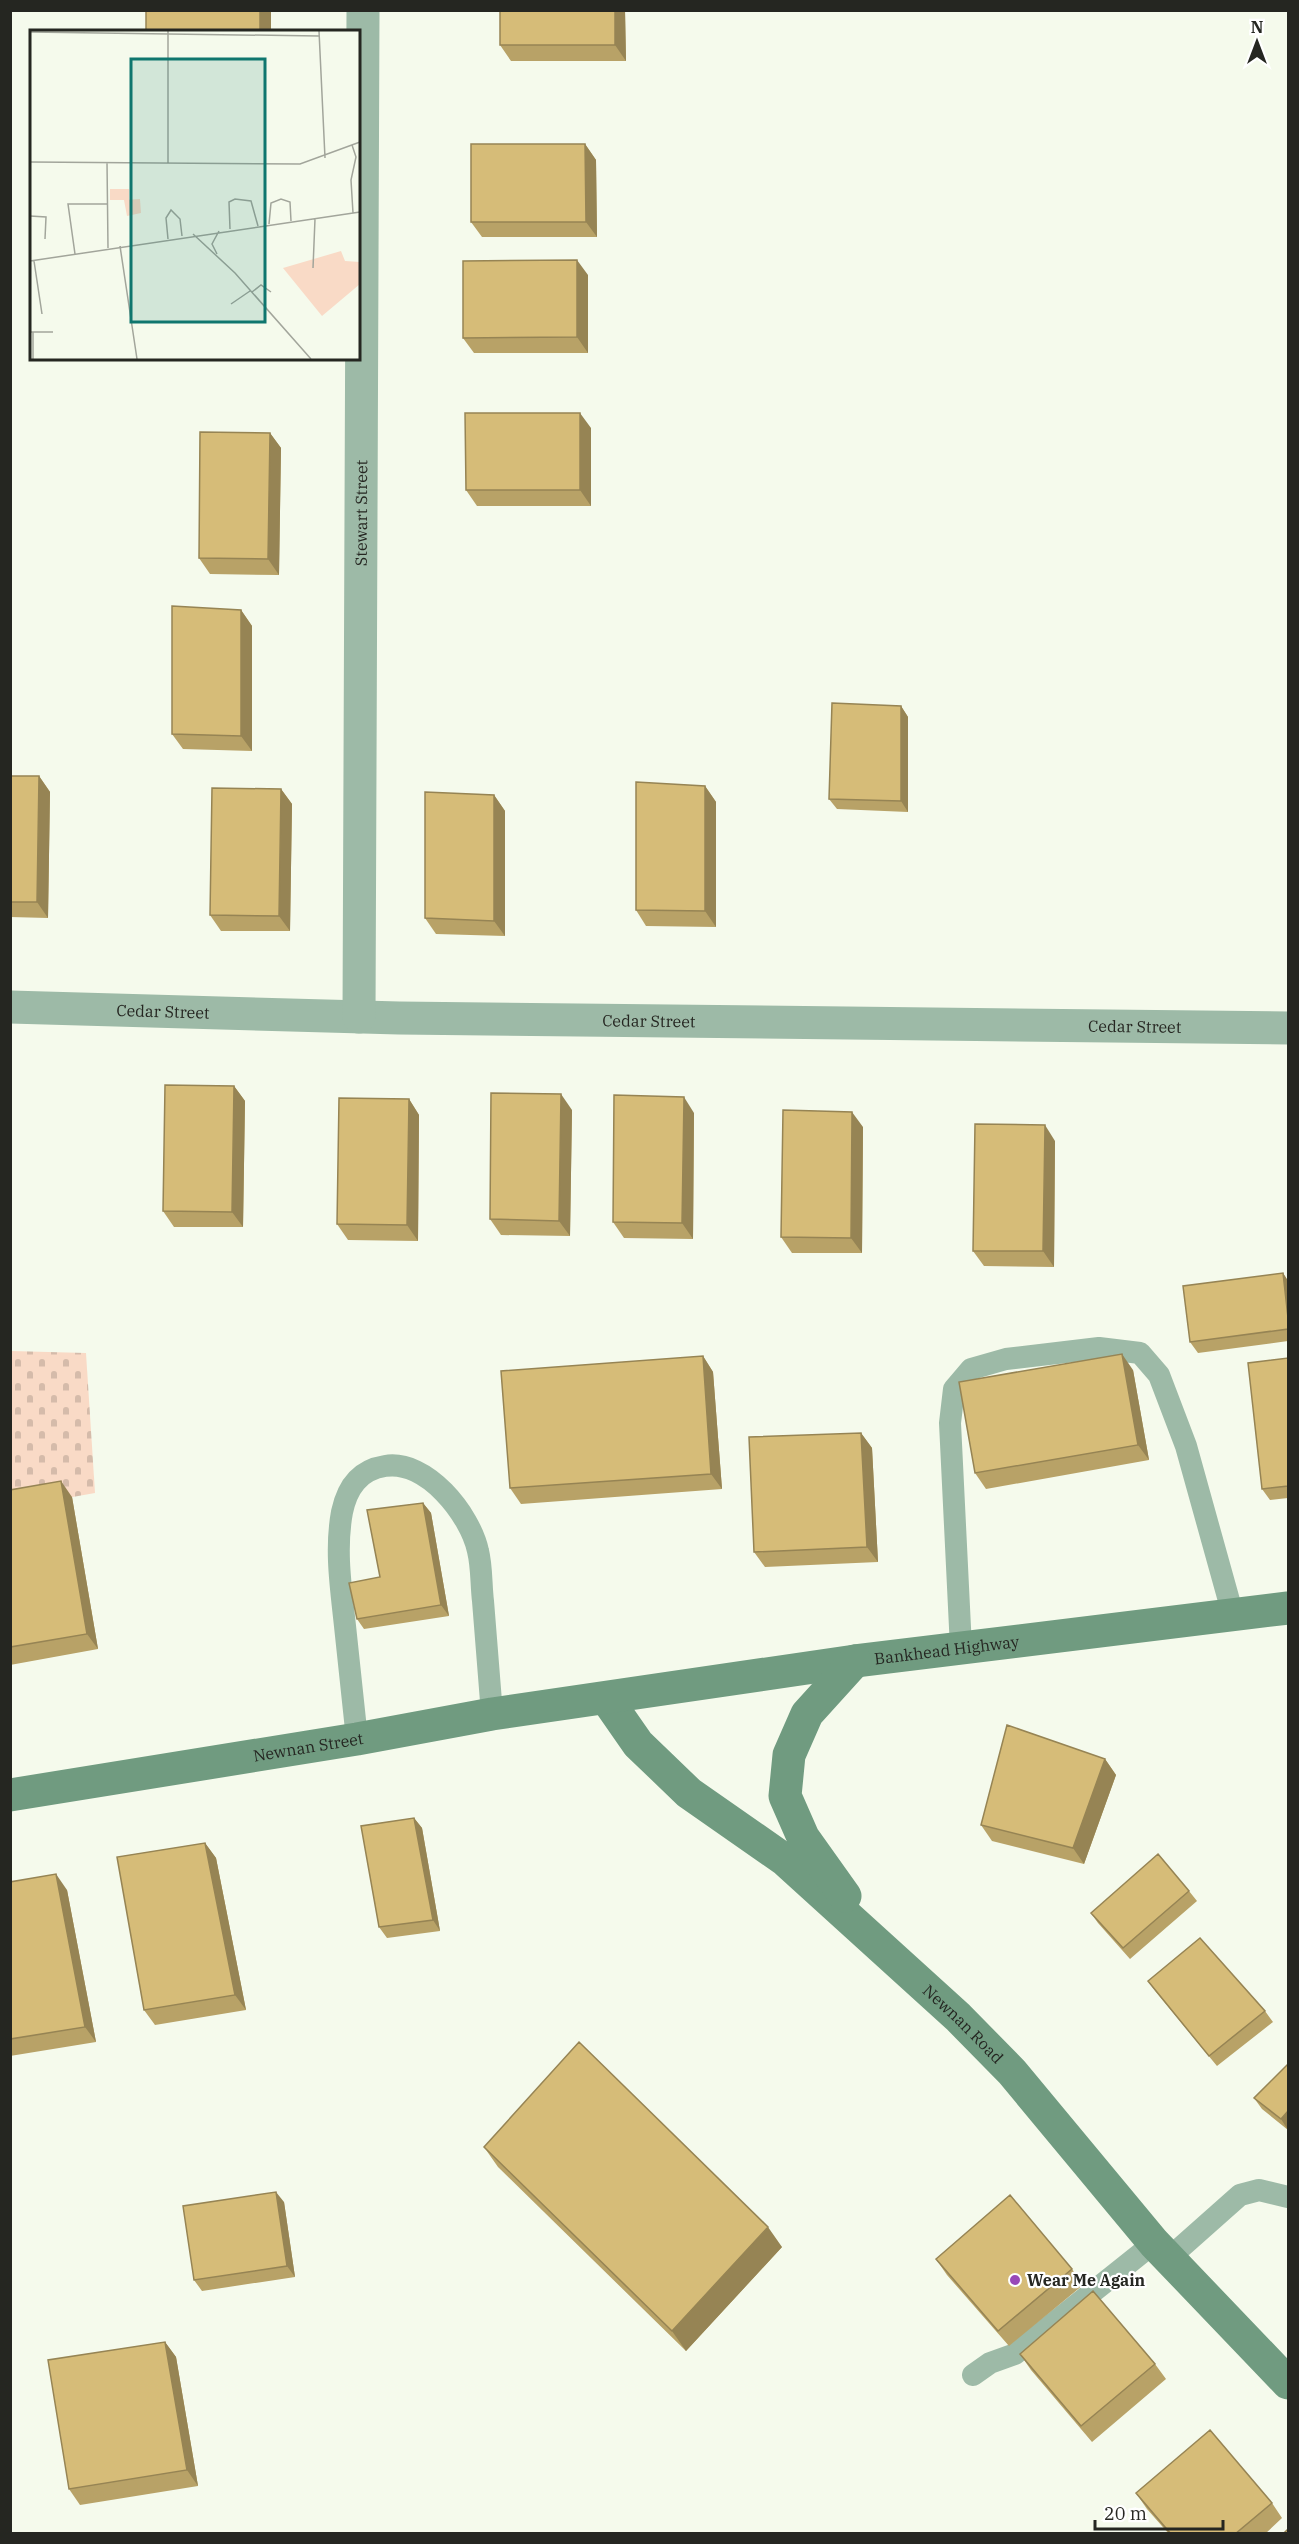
<svg xmlns="http://www.w3.org/2000/svg" width="1299" height="2544" font-family="'IBM Plex Serif',serif">
	<style>
		.cemetery { fill: url(#cemetery-stones) }
		.lines { fill: none; stroke-linecap: round; stroke-linejoin: round }
		.service { stroke: #9dbaa7; stroke-width: 22 }
		.tertiary { stroke: #9dbaa7; stroke-width: 33 }
		.secondary { stroke: #709b80; stroke-width: 33 }
		.wall { fill: #b8a267 }
		.shaded-wall { fill: #968454 }
		.building { fill: #d6bc78; stroke: #968454; stroke-width: 1.5 }
		.poi-dot { fill: #9848b8; stroke: #fff; stroke-width: 2 }
		.labels { text-anchor: middle; dominant-baseline: central; stroke-width: 4.5; stroke-linejoin: round; paint-order: stroke }
		.street-label { font-size: 16px; fill: #252621; stroke: #fff }
		.poi-label { font-size: 16px; font-weight: bold; fill: #252621; stroke: #fff; text-anchor: start }
		.inset-road { fill: none; stroke: #a2a59b; stroke-width: 1.5 }
		.view { fill: #0f766e; fill-opacity: 0.15; stroke: #0f766e; stroke-width: 3 }
		.inset-edge { fill: none; stroke: #252621; stroke-width: 3 }
	</style>
	<defs>
		<pattern id="cemetery-stones" width="16" height="16" patternUnits="userSpaceOnUse" patternTransform="scale(1.5)"><rect width="16" height="16" fill="#f9dac6"/><path d="M2 7V4a2 2 0 0 1 4 0v3zM10 15v-3a2 2 0 0 1 4 0v3z" fill="#d5bbaa"/></pattern>
	</defs>
	<rect width="100%" height="100%" fill="#f5faec"/>
	<path class="cemetery" d="M11,1351l75,2 9,140 -84,15z"/>
	<g class="lines">
		<path class="service" d="M961,1648l-11,-225 4,-34 17,-20 35,-10 93,-11 41,5 19,22 27,71 47,169
			M357,1739c-4,-38 -8,-75 -12,-113 -4,-38 -10,-76 -3,-114 5,-24 17,-42 43,-46 41,-7 85,48 93,85 4,16 3,34 5,50 3,38 6,76 9,113
			M1169,2258l71,-63 19,-5 29,7
			M973,2375l17,-12 25,-9 139,-111"/>
		<g class="tertiary">
			<path id="s1" d="M10,1007l389,11 889,10"/>
			<path id="s2" d="M359,1017l4,-1007"/>
		</g>
		<g class="secondary">
			<path id="s3" d="M606,1698l32,46 51,49 96,67 173,157 54,55 142,171 134,140"/>
			<path id="s4" d="M10,1795l347,-56 135,-25 363,-53 433,-53"/>
			<path d="M845,1896l-42,-59 -18,-41 4,-41 18,-41 48,-53"/>
		</g>
	</g>
	<path class="wall" d="M500,10h125l1,51h-115l-11,-16z
		M585,144l11,16 1,77h-115l-11,-15z
		M588,275v78h-114l-11,-15z
		M591,428v78h-114l-11,-16z
		M270,433l11,15 -2,127 -69,-1 -11,-16z
		M241,610l11,16v125l-69,-2 -11,-15z
		M901,706l7,11v95l-71,-3 -8,-10z
		M10,776h29l11,16 -2,126 -38,-1z
		M705,786l11,16v125l-70,-1 -10,-16z
		M281,789l11,15 -2,127h-69l-11,-16z
		M494,795l11,16v125l-69,-2 -11,-16z
		M234,1086l11,15 -2,126h-69l-11,-16z
		M409,1099l10,16 -1,126 -70,-1 -11,-16z
		M572,1110l-2,126 -69,-1 -11,-16z
		M694,1113l-1,126 -69,-1 -11,-16z
		M863,1127l-1,126h-70l-11,-16z
		M1055,1141l-1,126 -70,-1 -11,-15z
		M1283,1273l5,8v60l-90,12 -8,-11z
		M703,1356l10,16 9,117 -201,15 -11,-16z
		M1288,1358v140l-18,2 -8,-11z
		M1133,1370l16,90 -163,29 -11,-16z
		M861,1433l11,15 6,114 -113,5 -11,-15z
		M10,1490l62,7 26,152 -88,16z
		M423,1503l8,10 18,103 -85,13 -7,-10z
		M1105,1759l11,16 -32,89 -92,-23 -11,-16z
		M414,1818l8,10 18,103 -53,7 -8,-11z
		M205,1843l11,15 30,152 -91,15 -11,-15z
		M10,1882l57,8 29,152 -86,14z
		M1189,1891l8,10 -67,58 -32,-36 -7,-10z
		M1148,1981l117,30 8,11 -56,44 -61,-74z
		M1288,2064v66l-26,-21 -8,-11z
		M484,2147l298,100 -96,104 -188,-184z
		M284,2202l11,75 -93,14 -8,-11z
		M936,2259l136,10 11,16 -74,61 -62,-71z
		M165,2342l11,15 22,129 -118,19 -11,-16z
		M1020,2354l135,10 11,15 -74,63 -61,-72z
		M1136,2493l136,10 10,15 -17,16h-96l-22,-25z"/>
	<path class="shaded-wall" d="M260,10h11v22h-11z
		M615,10h10l1,51 -11,-16z
		M585,144l11,16 1,77 -11,-15z
		M577,260l11,15v78l-11,-16z
		M580,413l11,15v78l-11,-16z
		M270,433l11,15 -2,127 -11,-16z
		M241,610l11,16v125l-11,-15z
		M901,706l7,11v95l-7,-11z
		M39,776l11,16 -2,126 -11,-16z
		M705,786l11,16v125l-11,-16z
		M281,789l11,15 -2,127 -11,-15z
		M494,795l11,16v125l-11,-15z
		M234,1086l11,15 -2,126 -11,-15z
		M561,1094l11,16 -2,126 -11,-15z
		M684,1097l10,16 -1,126 -11,-16z
		M409,1099l10,16 -1,126 -11,-16z
		M852,1112l11,15 -1,126 -11,-15z
		M1045,1125l10,16 -1,126 -11,-16z
		M1283,1273l5,8v37z
		M1122,1354l11,16 16,90 -11,-15z
		M703,1356l10,16 9,117 -11,-15z
		M861,1433l11,15 6,114 -11,-15z
		M61,1481l11,16 26,152 -11,-15z
		M423,1503l8,10 18,103 -8,-11z
		M1105,1759l11,16 -32,89 -11,-16z
		M414,1818l8,10 18,103 -7,-11z
		M205,1843l11,15 30,152 -11,-15z
		M56,1874l11,16 29,152 -11,-15z
		M1288,2111v19l-7,-11z
		M276,2192l8,10 11,75 -8,-11z
		M768,2227l14,20 -96,104 -14,-20z
		M165,2342l11,15 22,129 -11,-16z"/>
	<path class="building" d="M146,10h114v22h-114z
		M500,10h115v35h-115z
		M471,144h114l1,78h-115z
		M577,260v77l-114,1v-77z
		M465,413h115v77h-114z
		M200,432l70,1 -2,126 -69,-1z
		M172,606l69,4v126l-69,-2z
		M832,703l69,3v95l-72,-2z
		M10,776h29l-2,126h-27z
		M636,782l69,4v125l-69,-1z
		M212,788l69,1 -2,127 -69,-1z
		M425,792l69,3v126l-69,-3z
		M165,1085l69,1 -2,126 -69,-1z
		M491,1093l70,1 -2,127 -69,-2z
		M614,1095l70,2 -2,126 -69,-1z
		M339,1098l70,1 -2,126 -70,-1z
		M783,1110l69,2 -1,126 -70,-1z
		M975,1124l70,1 -2,126h-70z
		M1283,1273l5,45v11l-98,13 -7,-56z
		M1122,1354l16,91 -163,28 -16,-91z
		M703,1356l8,118 -201,14 -9,-117z
		M1288,1358v128l-26,3 -14,-126z
		M861,1433l6,114 -113,5 -5,-115z
		M61,1481l26,153 -77,13v-157z
		M423,1503l18,102 -84,14 -8,-36 31,-6 -13,-67z
		M1007,1725l98,34 -32,89 -92,-23z
		M414,1818l19,102 -54,7 -18,-101z
		M205,1843l30,152 -91,15 -27,-153z
		M1158,1854l31,37 -66,57 -32,-35z
		M56,1874l29,153 -75,12v-157z
		M1200,1938l65,73 -56,45 -61,-75z
		M579,2042l189,185 -96,104 -188,-184z
		M1288,2064v47l-7,8 -27,-21z
		M276,2192l11,74 -93,14 -11,-74z
		M1010,2195l62,74 -74,62 -62,-72z
		M1093,2291l62,73 -74,62 -61,-72z
		M165,2342l22,128 -118,19 -21,-129z
		M1210,2430l62,73 -37,31h-64l-35,-41z
		M1288,2529v5h-5z"/>
	<circle class="poi-dot" cx="1015" cy="2280" r="6"/>
	<g class="labels">
		<g class="street-label">
			<text stroke="none"><textPath href="#s2" startOffset="504">Stewart Street</textPath></text>
			<text stroke="none"><textPath href="#s1" startOffset="153">Cedar Street</textPath></text>
			<text stroke="none"><textPath href="#s1" startOffset="639">Cedar Street</textPath></text>
			<text stroke="none"><textPath href="#s1" startOffset="1125">Cedar Street</textPath></text>
			<text stroke="none"><textPath href="#s4" startOffset="948">Bankhead Highway</textPath></text>
			<text stroke="none"><textPath href="#s4" startOffset="302">Newnan Street</textPath></text>
			<text stroke="none"><textPath href="#s3" startOffset="486">Newnan Road</textPath></text>
		</g>
		<g class="poi-label">
			<text x="1027" y="2280">Wear Me Again</text>
		</g>
	</g>
	<g transform="translate(30 30)">
		<rect width="330" height="330" fill="#f5faec"/>
		<path d="M110,169l1,14 -14,3 -3,-16z" fill="#f9dac6"/>
		<path d="M80,159h19v11h-19zM311,221l4,10 15,1v22l-38,32 -39,-48z" fill="#f9dac6"/>
		<path class="inset-road" d="M289,1l6,127M0,2l289,4M322,115l4,12 -5,23 2,33M0,132l270,2 60,-22M77,132l1,86M138,134v-133M0,186l16,1 -1,22M239,194l2,-21 10,-4 9,3 1,19M200,199l-1,-27 6,-3 16,2 7,25M163,204l42,39 76,86M138,209l-2,-21 5,-8 9,9 2,17M90,216l17,113M45,224l-7,-50h39M187,224l-5,-10 7,-13M0,231l330,-49M4,231l8,53M283,238l2,-49M222,262l9,-7 10,7M201,274l19,-13M1,302h22M3,329v-27"/>
		<path class="view" d="M101,29h134v263h-134z"/>
		<rect width="330" height="330" class="inset-edge"/>
	</g>
	<rect width="1299" height="2544" fill="none" stroke="#252621" stroke-width="24"/>
	<g transform="translate(1257 42)" stroke="#ffffff" stroke-width="4.5" paint-order="stroke">
	<path d="M0-4.5L10 22L0 15L-10 22Z" fill="#252621"/>
	<text y="-9" font-size="16" font-weight="bold" text-anchor="middle" fill="#252621">N</text>
	</g>
	<path d="M1095 2520v9h128v-9" fill="none" stroke="#252621" stroke-width="3"/>
	<text x="1104" y="2520" font-size="18" fill="#252621" stroke="#ffffff" stroke-width="4.5" paint-order="stroke">20 m</text>
</svg>
